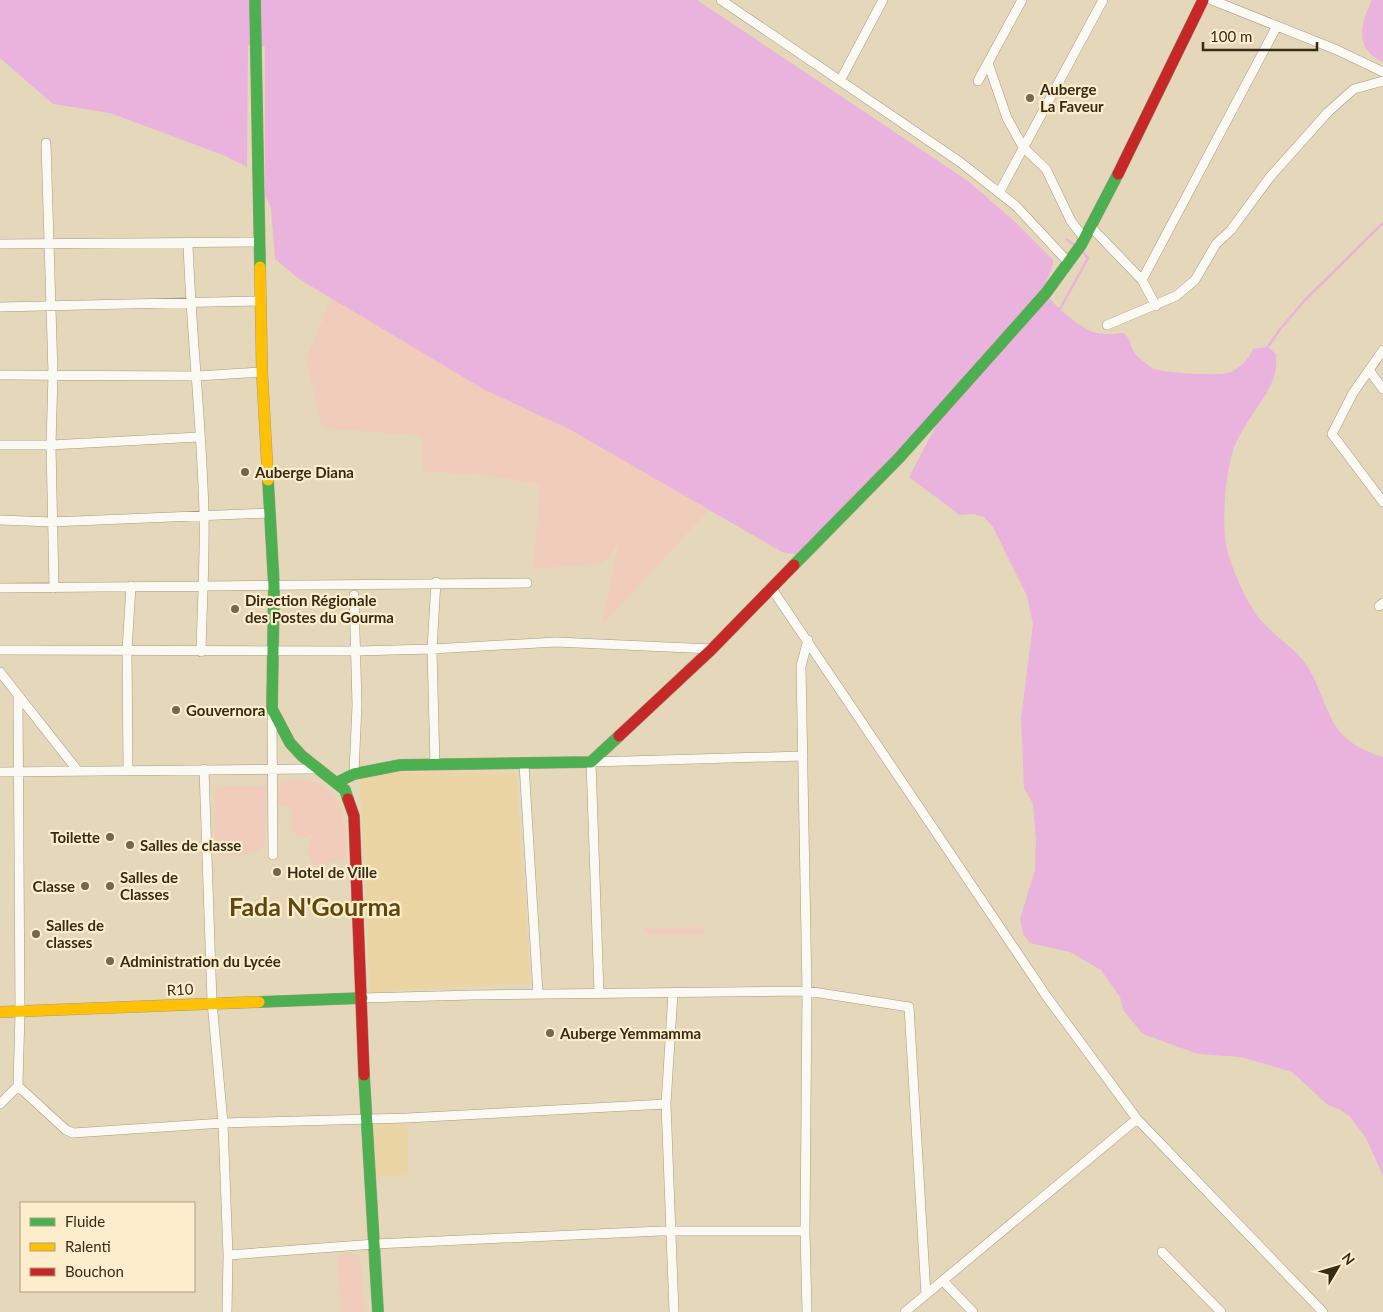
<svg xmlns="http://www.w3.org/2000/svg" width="1383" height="1312" font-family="Lato,sans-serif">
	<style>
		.built { fill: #ecd5a5 }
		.green { fill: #f2ccbb }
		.water { fill: #e9b3dd }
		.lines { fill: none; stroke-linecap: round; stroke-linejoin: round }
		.stream { stroke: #e9b3dd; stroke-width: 2.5 }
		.street-casing { stroke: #a59a83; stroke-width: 10 }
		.fast-casing { stroke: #a59a83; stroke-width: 12 }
		.slow-casing { stroke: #a59a83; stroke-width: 12 }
		.jam-casing { stroke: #a59a83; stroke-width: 12 }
		.street { stroke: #fbf9f4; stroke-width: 9 }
		.fast { stroke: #4caf50; stroke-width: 11 }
		.slow { stroke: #ffc107; stroke-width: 11 }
		.jam { stroke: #c62828; stroke-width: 11 }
		.poi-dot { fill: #73684e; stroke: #fcedcc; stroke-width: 2 }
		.labels { text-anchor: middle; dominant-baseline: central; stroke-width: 4.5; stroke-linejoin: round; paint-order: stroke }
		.poi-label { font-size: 15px; font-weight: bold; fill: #362c15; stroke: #fcedcc; text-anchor: start }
		.street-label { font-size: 15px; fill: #362c15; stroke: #fcedcc }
		.town-label { font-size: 25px; font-weight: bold; fill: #5e480f; stroke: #fcedcc }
	</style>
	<rect width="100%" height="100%" fill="#e5d7b9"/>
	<path class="built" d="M376,772l140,1 14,210 -160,9 -10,-211z
		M407,1118l1,56 -38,3 -4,-57z"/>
	<path class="green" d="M332,297l153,93 84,39 140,81 -107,115 17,-84 -15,22 -70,6 5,-85 -47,-8 -69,-5v-35l-101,-8 -16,-69z
		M281,780c9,0 26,-2 34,2 30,13 32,50 32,77l-33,7 -7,-15 6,-17 -13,4 -9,-9 1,-22 -15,-2z
		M266,786l-1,59c-13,13 -32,10 -49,10l-2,-60 3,-8z
		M705,927l-1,6 -58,1 -3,-6z
		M349,1252l11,5 5,55h-24l-4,-56z"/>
	<path class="water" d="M0,0h697l271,181 46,40 39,39c1,11 -11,22 -7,33 4,10 36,36 47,39 11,3 20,2 31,1 8,8 5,12 11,20 3,5 12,11 17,15 8,5 66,8 76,5 12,-4 20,-13 25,-24l15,-2 8,7c0,6 1,13 -1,19 -6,24 -30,47 -40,72 -10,26 -14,78 -8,105 5,19 20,53 32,68 15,19 38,30 50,51 25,45 17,70 74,88v419l-17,-38 -16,-21 -9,-7 -13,-5 -36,-33 -51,-15 -43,-3 -55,-20 -20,-24 -3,-13 -19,-27 -31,-18 -40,-9 -7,-9 -3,-15 15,-49 1,-31 -3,-35 -9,-16 -3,-70 12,-94 -6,-28 -34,-69 -9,-10 -10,-3 -14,1 -51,-38 35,-66 -140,145 -22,-4 -213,-123 -84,-39 -186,-111 -24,-20 -4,-51 -6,-13v-148l-17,-2 -1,122 -24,-12 -113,-42 -57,-9 -53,-46z
		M1372,0h11v62c-29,-13 -23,-37 -11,-62z"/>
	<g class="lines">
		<path class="stream" d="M1067,240l9,6
			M1060,309l28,-51 -6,-7
			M1267,348l14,-20 24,-28 78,-77"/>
		<defs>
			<path id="street" d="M721,0l239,162 56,44 53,57
				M1212,0l125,50 46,22
				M988,63l19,55 16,29 23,22 25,52 13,17
				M840,81l43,-81
				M978,81l44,-81
				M46,143l7,231 -2,71 3,143
				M999,193l104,-193
				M1090,226l52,54 14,26
				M188,243c3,90 14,181 16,272 1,45 -2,91 -3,137
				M0,244l259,-2
				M1142,280l135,-254
				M0,307l261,-6
				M1107,325l69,-29 19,-16 21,-36 15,-14 39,-53 58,-65 26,-23 29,-8
				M1383,350l-30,43 -21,41 51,68
				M1369,370l14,19
				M0,375l197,1 65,-4
				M0,445h51l148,-8
				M0,520l51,2 219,-9
				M0,588l527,-5
				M772,589l275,408 90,122 186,193
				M1379,606l4,-3
				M0,650l356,1 76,-2 124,-7 156,7
				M0,672l78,99
				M272,717l1,138
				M524,764l14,230
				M435,765l-3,-116 4,-67
				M128,769l-1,-119 4,-64
				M204,769l8,233 11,121 5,132 -1,57
				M0,772l315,-3
				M354,773l3,-68 -3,-110
				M599,993l-8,-231 212,-6
				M673,993l-7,111 8,208
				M362,998l111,-3 334,-4 102,16 17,288
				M18,1086l48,44 7,3 150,-10 184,-5 259,-14
				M0,1104l18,-18 2,-74 -2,-314
				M1162,1252l59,60
				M228,1255l147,-11 286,-13h144
				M943,1281l30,31
				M807,1312l-2,-81 2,-240 -6,-325 7,-26
				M905,1312l232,-193"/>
			<path id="fast" d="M255,0l5,267
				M268,480l6,106 -2,123 18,34 12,13 43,34 3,9
				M794,565l105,-107 147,-165 35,-48 37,-71
				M338,782l16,-8 46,-9 191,-3 28,-26
				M259,1002l103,-4
				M364,1075l14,237"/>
			<path id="slow" d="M260,267l2,105 6,108
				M0,1012l259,-10"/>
			<path id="jam" d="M1118,174l85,-174
				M619,736l93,-87 82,-84
				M348,799l6,17 10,259"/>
		</defs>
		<use href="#street" class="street-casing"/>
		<use href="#fast" class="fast-casing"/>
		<use href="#slow" class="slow-casing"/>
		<use href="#jam" class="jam-casing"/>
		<use href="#street" class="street"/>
		<use href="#fast" class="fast"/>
		<use href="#slow" class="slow"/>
		<use href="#jam" class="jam"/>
	</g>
	<g class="poi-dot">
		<circle cx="1030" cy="98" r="5"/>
		<circle cx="245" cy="472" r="5"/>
		<circle cx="235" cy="609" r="5"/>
		<circle cx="176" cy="710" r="5"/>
		<circle cx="110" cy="837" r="5"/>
		<circle cx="130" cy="845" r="5"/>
		<circle cx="277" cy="872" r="5"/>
		<circle cx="85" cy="886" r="5"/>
		<circle cx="110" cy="886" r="5"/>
		<circle cx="36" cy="934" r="5"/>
		<circle cx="110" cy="961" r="5"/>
		<circle cx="550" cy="1033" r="5"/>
	</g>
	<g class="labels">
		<g class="poi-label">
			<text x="1040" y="89">Auberge<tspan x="1040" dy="17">La Faveur</tspan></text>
			<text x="255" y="472">Auberge Diana</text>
			<text x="245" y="600">Direction Régionale<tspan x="245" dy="17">des Postes du Gourma</tspan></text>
			<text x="186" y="710">Gouvernora</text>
			<text x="100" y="837" text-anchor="end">Toilette</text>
			<text x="140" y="845">Salles de classe</text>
			<text x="287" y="872">Hotel de Ville</text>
			<text x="120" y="877">Salles de<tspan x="120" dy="17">Classes</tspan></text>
			<text x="75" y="886" text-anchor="end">Classe</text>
			<text x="46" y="925">Salles de<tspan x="46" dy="17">classes</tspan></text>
			<text x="120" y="961">Administration du Lycée</text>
			<text x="560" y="1033">Auberge Yemmamma</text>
		</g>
		<g class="street-label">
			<text transform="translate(180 989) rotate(-3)">R10</text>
		</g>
		<g class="town-label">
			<text x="315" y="906">Fada N'Gourma</text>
		</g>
	</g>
	<rect x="20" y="1202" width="175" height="90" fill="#fcedcc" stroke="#ada083"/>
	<rect x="30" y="1218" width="25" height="8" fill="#4caf50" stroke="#ada083"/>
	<text x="65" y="1227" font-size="15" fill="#362c15">Fluide</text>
	<rect x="30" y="1243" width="25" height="8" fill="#ffc107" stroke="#ada083"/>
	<text x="65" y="1252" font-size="15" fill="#362c15">Ralenti</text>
	<rect x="30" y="1268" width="25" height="8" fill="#c62828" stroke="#ada083"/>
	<text x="65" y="1277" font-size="15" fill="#362c15">Bouchon</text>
	<g transform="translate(1338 1267) rotate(52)" stroke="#fcedcc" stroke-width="4" paint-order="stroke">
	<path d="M0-4L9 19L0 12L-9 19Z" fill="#362c15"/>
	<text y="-8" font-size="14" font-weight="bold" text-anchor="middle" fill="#362c15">N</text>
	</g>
	<path d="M1203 42v8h114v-8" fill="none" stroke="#362c15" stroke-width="2.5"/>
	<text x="1210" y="42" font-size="15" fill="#362c15" stroke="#fcedcc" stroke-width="4" paint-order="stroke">100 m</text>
</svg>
